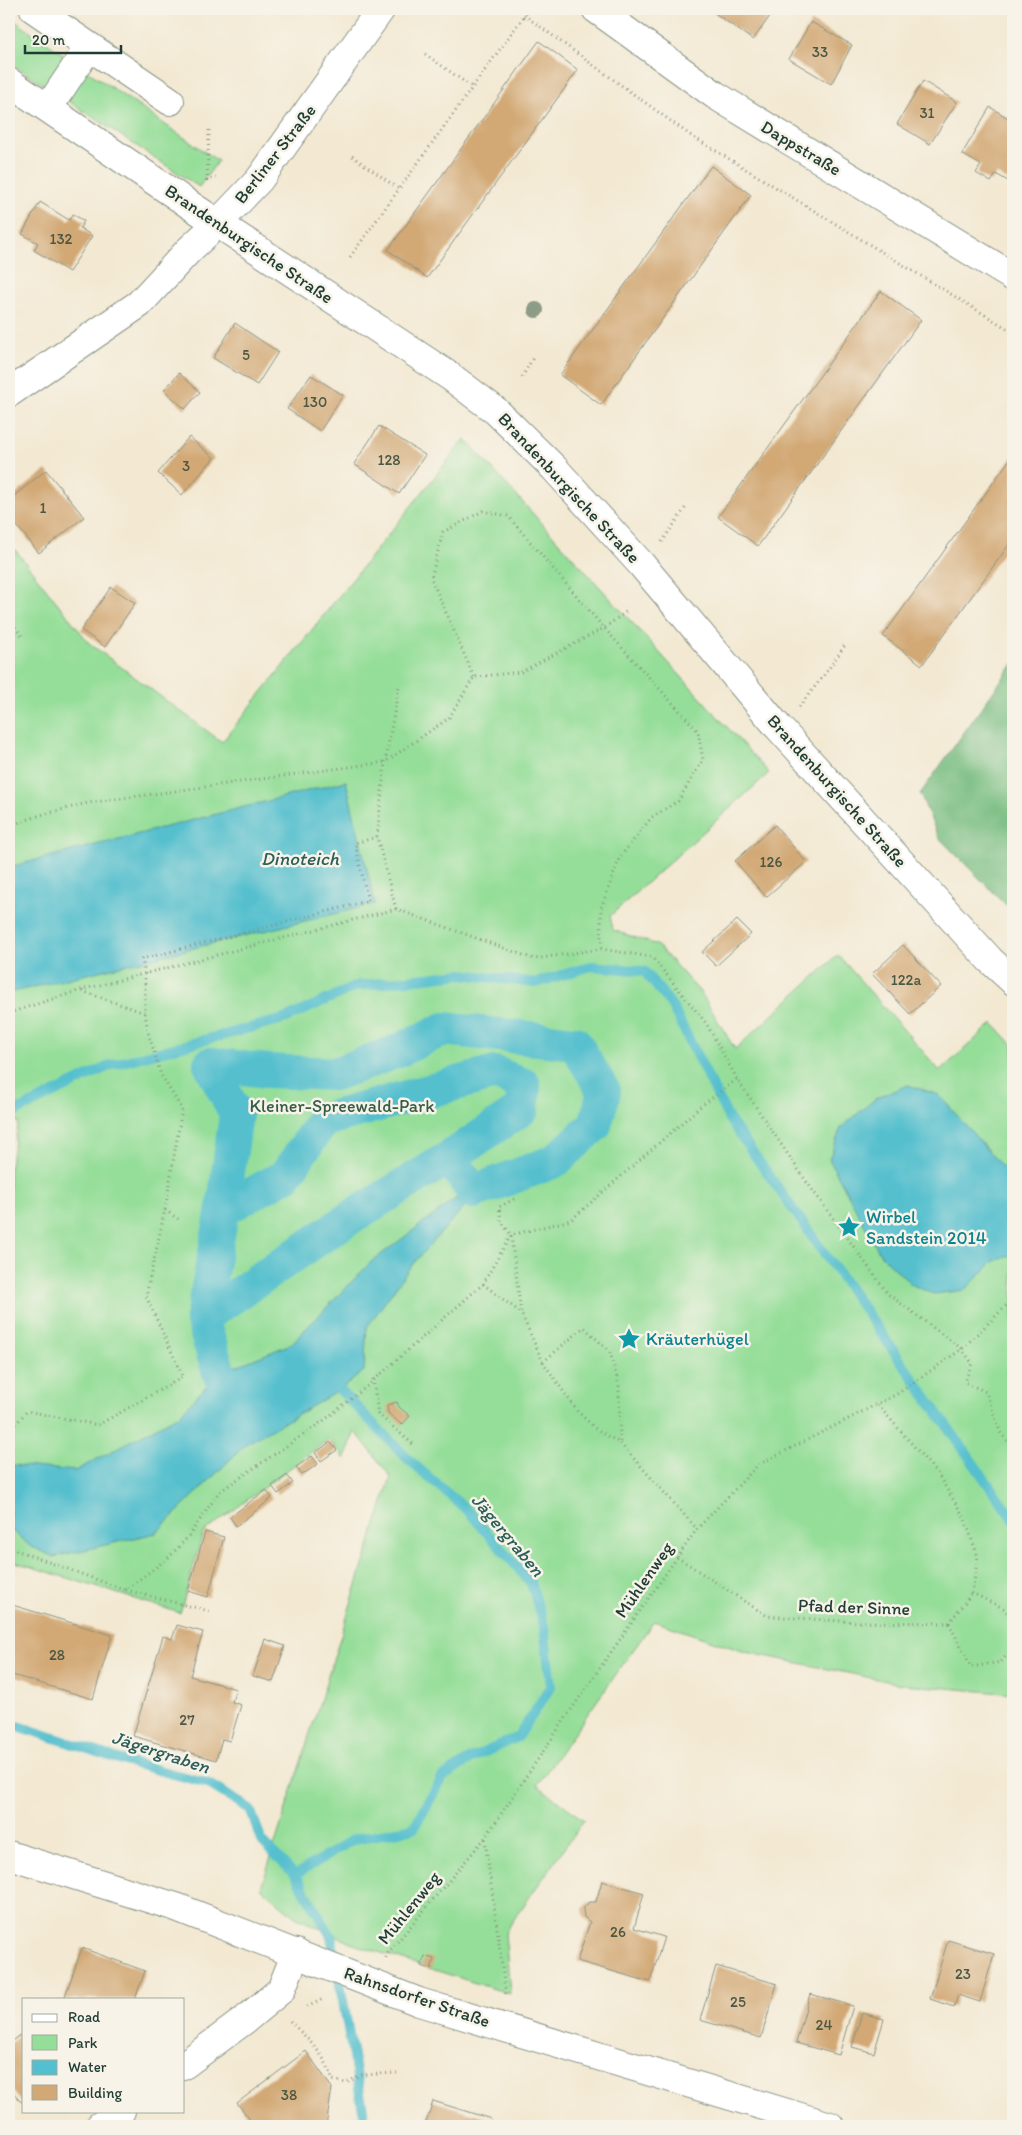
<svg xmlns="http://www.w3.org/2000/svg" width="1022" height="2135" font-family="Itim,sans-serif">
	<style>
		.green { fill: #95de99; stroke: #5a8e66 }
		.forest { fill: #78bd81; stroke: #4c7d5a }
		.water { fill: #54bfce; stroke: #3a7e81 }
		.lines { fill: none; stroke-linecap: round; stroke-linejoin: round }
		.stream { stroke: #54bfce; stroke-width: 10 }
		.canal { stroke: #54bfce; stroke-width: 34 }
		.building { fill: #d2a875 }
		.street-casing { stroke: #899384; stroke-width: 30 }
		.secondary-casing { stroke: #899384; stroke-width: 30 }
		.path { stroke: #899384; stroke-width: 3; stroke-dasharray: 1 4; stroke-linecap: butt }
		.street { stroke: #fff; stroke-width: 28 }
		.secondary { stroke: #fff; stroke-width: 28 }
		.tree { fill: #8c9c87 }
		.labels { text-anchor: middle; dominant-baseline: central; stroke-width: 5; stroke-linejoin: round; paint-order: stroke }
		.number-label { font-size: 15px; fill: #4c5844 }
		.street-label { font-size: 18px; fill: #1f3d34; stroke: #f7f3e8 }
		.park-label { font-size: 18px; fill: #375d48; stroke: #f7f3e8 }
		.culture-label { font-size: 18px; fill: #0d838f; stroke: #f7f3e8; text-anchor: start }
		.water-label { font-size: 19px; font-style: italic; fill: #2c5e5a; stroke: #f7f3e8 }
	</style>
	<rect width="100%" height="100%" fill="#f7f3e8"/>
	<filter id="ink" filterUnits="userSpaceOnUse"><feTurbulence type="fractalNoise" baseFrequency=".02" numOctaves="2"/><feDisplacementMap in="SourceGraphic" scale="10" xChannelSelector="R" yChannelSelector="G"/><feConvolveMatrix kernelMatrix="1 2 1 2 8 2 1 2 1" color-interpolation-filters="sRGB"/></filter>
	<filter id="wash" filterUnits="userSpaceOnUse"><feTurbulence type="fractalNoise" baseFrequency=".0096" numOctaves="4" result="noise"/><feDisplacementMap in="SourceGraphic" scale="20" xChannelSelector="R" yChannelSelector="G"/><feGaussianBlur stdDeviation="1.12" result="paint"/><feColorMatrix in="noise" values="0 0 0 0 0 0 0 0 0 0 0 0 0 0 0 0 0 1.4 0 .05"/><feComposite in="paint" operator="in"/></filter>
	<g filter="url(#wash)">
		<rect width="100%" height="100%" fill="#f3e9d3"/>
		<path class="green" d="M9,17l209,144 -19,26 -190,-125z
			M465,439l304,334 -159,143 3,14 44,15 44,48 34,56 103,-94 102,116 53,-48 20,22v649l-112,-10 -156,-32 -91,-31 -117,164 47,35 -79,112 5,62 -154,-49 -61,-28 -34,-29 130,-411 -36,-46 -10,28 -16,-20 -126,94 -23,80 -171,-53v-391l10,-47 -10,-1v-579l81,102 132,98z"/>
		<path class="forest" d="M1013,664v248l-74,-74 -19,-44z"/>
		<path class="water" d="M346,781l29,123 -366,89v-126z
			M908,1085l31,10 74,84v76l-19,6 -29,29 -31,4 -22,-9 -32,-31 -51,-95 12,-31 35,-30z
			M470,1188l5,7 -64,71 -44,61 -3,44 -24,19 -94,54 -90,89 -102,24 -24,-11 -20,-17 -1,-53 4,-11 62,6 104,-56 40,-42 72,-29 80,-82z"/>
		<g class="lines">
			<path class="stream" d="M9,1112h6l96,-47 176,-47 69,-32 104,-12 76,9 55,-17 53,5 27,33 58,115 284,400
				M340,1390l70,71 58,50 63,72 13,44 7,59 -33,51 -46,21 -30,20 -28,50 -60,11 -59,36 36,61 35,190
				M9,1723l119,39 79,21 43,26 12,32 33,34"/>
			<path class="canal" d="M202,1318l143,-97 105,-64 72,-48 2,-24 -29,-12 -172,47 -37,55 -63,35
				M219,1373l-17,-55 21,-108 13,-96 -26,-50 58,7 67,3 63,-23 46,-22 131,14 29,49 -9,33 -40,36 -82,31 -23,-35"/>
		</g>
		<g id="blocks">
			<path class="building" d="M709,9h66l-22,31z
				M811,22l41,23 -21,39 -42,-25z
				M539,41l39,29 -151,208 -39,-28z
				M923,81l34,21 -27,42 -33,-20z
				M990,107l23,14v63l-17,-10 -5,8 -15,-9 5,-8 -19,-11z
				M711,166l40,29 -150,210 -41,-30z
				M40,202l29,18 4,-6 11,7 -4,7 12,8 -23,36 -35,-22 4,-7 -16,-9z
				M881,291l40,29 -163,226 -40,-29z
				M235,323l43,29 -21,33 -44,-27z
				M179,373l21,19 -15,17 -21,-19z
				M311,375l32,20 -23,36 -33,-22z
				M379,426l46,29 -26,39 -45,-30z
				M189,437l25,21 -32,37 -24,-22z
				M1013,455v84l-91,126 -39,-29z
				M46,470l38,47 -45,36 -30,-37v-16z
				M111,587l24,16 -30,44 -24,-17z
				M775,825l31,37 -40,35 -31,-36z
				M737,920l14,14 -35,32 -14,-14z
				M903,945l38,41 -31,28 -38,-40z
				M397,1402l2,5 11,9 -8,9 -14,-12 -1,-8z
				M330,1442l7,8 -16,11 -6,-8z
				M312,1456l6,8 -16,11 -6,-8z
				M287,1475l6,8 -15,11 -6,-8z
				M266,1490l6,8 -36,28 -6,-9z
				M205,1532l19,5 -16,60 -20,-6z
				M9,1604l103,31 -19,64 -84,-25z
				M177,1625l26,7 -13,44 46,13 -4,13 9,3 -11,36 -8,-2 -6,21 -83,-24 30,-100 9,3z
				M265,1639l20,7 -12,36 -20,-6z
				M602,1881l42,12 -10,35 30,9 -14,45 -73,-21 13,-39 -6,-5 -1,-8 6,-7h7z
				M948,1940l46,14 -14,48 -22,-7 -4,12 -24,-8z
				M82,1948l63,23 -10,28h-71z
				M425,1956l9,3 -3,10 -10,-3z
				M716,1966l61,18 -16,54 -61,-18z
				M810,1994l43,12 -14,49 -43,-12z
				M862,2013l22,6 -10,34 -22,-6z
				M24,2032v73l-15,-18v-43z
				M306,2051l26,37 -6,38h-71l-18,-23z
				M433,2101l58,18 -2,7h-64z"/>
		</g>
	</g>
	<g filter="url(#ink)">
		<use href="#blocks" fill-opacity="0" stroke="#899384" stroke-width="1"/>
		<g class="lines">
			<defs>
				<path id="street" d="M34,9l136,92
					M596,9l119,86 298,182
					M48,108l41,-61
					M9,393l130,-89 50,-54 29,-27
					M184,2065l62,-46 35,-29 15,-37
					M100,2126l21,-15"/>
				<path id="secondary" d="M9,82l181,123 261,172 45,34 58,57 87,96 138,164 211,232 23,21
					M218,223l41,-43 122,-171
					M9,1855l167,52 243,95 411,124"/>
			</defs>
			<use href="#street" class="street-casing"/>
			<use href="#secondary" class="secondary-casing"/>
			<path class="path" d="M524,15l166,120 323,197
				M425,54l47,33
				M209,130l-2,51 9,-3
				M352,156l47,33
				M350,257l179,-248
				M522,377l12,-21
				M662,542l24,-35
				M9,619l13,17
				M474,677l-43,-99 12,-46 40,-21 25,5 96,112 94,103 5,29 -25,41 -26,16 -32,40 -19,51v41
				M799,707l29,-37 17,-25
				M9,826l32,-11 47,-12 297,-41 64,-44 25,-41 47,-5 83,-44 23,-17
				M396,909l-19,-72 8,-75 14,-75
				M82,991l63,22
				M9,1013l72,-23 315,-81 138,50 67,-10 51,8 54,66 31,56 69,102 82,113 74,55 10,14 -7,19 21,10 15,42 12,12
				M514,1199l-15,8 2,14 10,14 10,78 22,49 34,49 20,19 23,13 77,86
				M165,1210l16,11
				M483,1284l38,29
				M543,1362l41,-35 26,25 9,34 1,57
				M373,1379l5,35 37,32
				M878,1405l59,68 27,44 14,40 -6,36 33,16 8,17
				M9,1432l18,-21 71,14 85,-48 -37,-81 19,-86 17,-101 -21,-34 -13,-43 -3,-19v-39l-3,-15 226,-58 -13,-58 22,-6
				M9,1543l4,6 112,41 42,-31 21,-22 31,-45 104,-71 42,-33 118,-104 28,-49 60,-15 129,-113 37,-28
				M677,1557l90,59 89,6 93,1 22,44 30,-5 12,-14
				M126,1590l83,21
				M949,1623l23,-30
				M485,1839l21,157
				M386,1958l2,-5 97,-115 92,-137 120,-172 61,-64 139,-71 65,-45 51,-50
				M307,2007l16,-8
				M290,2021c16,17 38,35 42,59l14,3 16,-8 35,-2"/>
			<use href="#street" class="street"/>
			<use href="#secondary" class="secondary"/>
		</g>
		<circle class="tree" cx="536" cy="310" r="8"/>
	</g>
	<defs>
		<symbol id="sight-bare" viewBox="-9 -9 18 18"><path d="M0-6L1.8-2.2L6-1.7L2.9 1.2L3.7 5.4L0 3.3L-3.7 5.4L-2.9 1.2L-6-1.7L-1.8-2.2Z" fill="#0f9aa8" stroke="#f7f3e8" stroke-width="2.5" paint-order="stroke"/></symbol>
	</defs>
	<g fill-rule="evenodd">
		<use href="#sight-bare" x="833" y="1211" width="32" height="32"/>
		<use href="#sight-bare" x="613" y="1323" width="32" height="32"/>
	</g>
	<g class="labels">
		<g class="number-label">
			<text x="820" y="52">33</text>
			<text x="927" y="113">31</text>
			<text x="61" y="239">132</text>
			<text x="246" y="355">5</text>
			<text x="315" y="402">130</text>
			<text x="389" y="460">128</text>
			<text x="186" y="466">3</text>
			<text x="43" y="508">1</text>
			<text x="771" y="862">126</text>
			<text x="906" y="980">122a</text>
			<text x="57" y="1655">28</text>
			<text x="187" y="1720">27</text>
			<text x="618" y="1932">26</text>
			<text x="963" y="1974">23</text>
			<text x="738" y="2002">25</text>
			<text x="824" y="2025">24</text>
			<text x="289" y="2095">38</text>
		</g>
		<g class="street-label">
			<text transform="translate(801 148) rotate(31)">Dappstraße</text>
			<text transform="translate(275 154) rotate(-52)">Berliner Straße</text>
			<text transform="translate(249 244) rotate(34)">Brandenburgische Straße</text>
			<text transform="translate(569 488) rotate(47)">Brandenburgische Straße</text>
			<text transform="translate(837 791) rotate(48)">Brandenburgische Straße</text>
			<text transform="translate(644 1580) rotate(-55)">Mühlenweg</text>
			<text transform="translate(854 1607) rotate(2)">Pfad der Sinne</text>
			<text transform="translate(409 1908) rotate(-51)">Mühlenweg</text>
			<text transform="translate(417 1997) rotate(19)">Rahnsdorfer Straße</text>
		</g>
		<g class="park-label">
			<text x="342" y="1106">Kleiner-Spreewald-Park</text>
		</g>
		<g class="culture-label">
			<text x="866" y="1217">Wirbel<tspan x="866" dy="21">Sandstein 2014</tspan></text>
			<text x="646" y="1339">Kräuterhügel</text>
		</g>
		<g class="water-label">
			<text x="300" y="858">Dinoteich</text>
			<text transform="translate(508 1535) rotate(50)">Jägergraben</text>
			<text transform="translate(161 1752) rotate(18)">Jägergraben</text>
		</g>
	</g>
	<rect width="1022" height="2135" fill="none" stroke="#f7f3e8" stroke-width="30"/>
	<rect x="22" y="1998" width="162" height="115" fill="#f7f3e8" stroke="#a1aaa0"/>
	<rect x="32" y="2014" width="25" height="8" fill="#ffffff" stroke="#a1aaa0"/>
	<text x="68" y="2022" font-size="15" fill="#1f3d34">Road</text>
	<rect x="32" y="2035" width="25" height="15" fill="#95de99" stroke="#a1aaa0"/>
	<text x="68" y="2048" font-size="15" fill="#1f3d34">Park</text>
	<rect x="32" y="2060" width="25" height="15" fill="#54bfce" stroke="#a1aaa0"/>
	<text x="68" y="2072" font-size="15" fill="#1f3d34">Water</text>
	<rect x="32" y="2085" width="25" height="15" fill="#d2a875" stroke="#a1aaa0"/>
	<text x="68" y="2098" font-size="15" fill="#1f3d34">Building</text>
	<path d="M25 45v8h96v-8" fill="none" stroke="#1f3d34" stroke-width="2.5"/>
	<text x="32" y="45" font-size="15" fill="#1f3d34" stroke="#f7f3e8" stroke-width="4" paint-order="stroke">20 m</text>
</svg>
